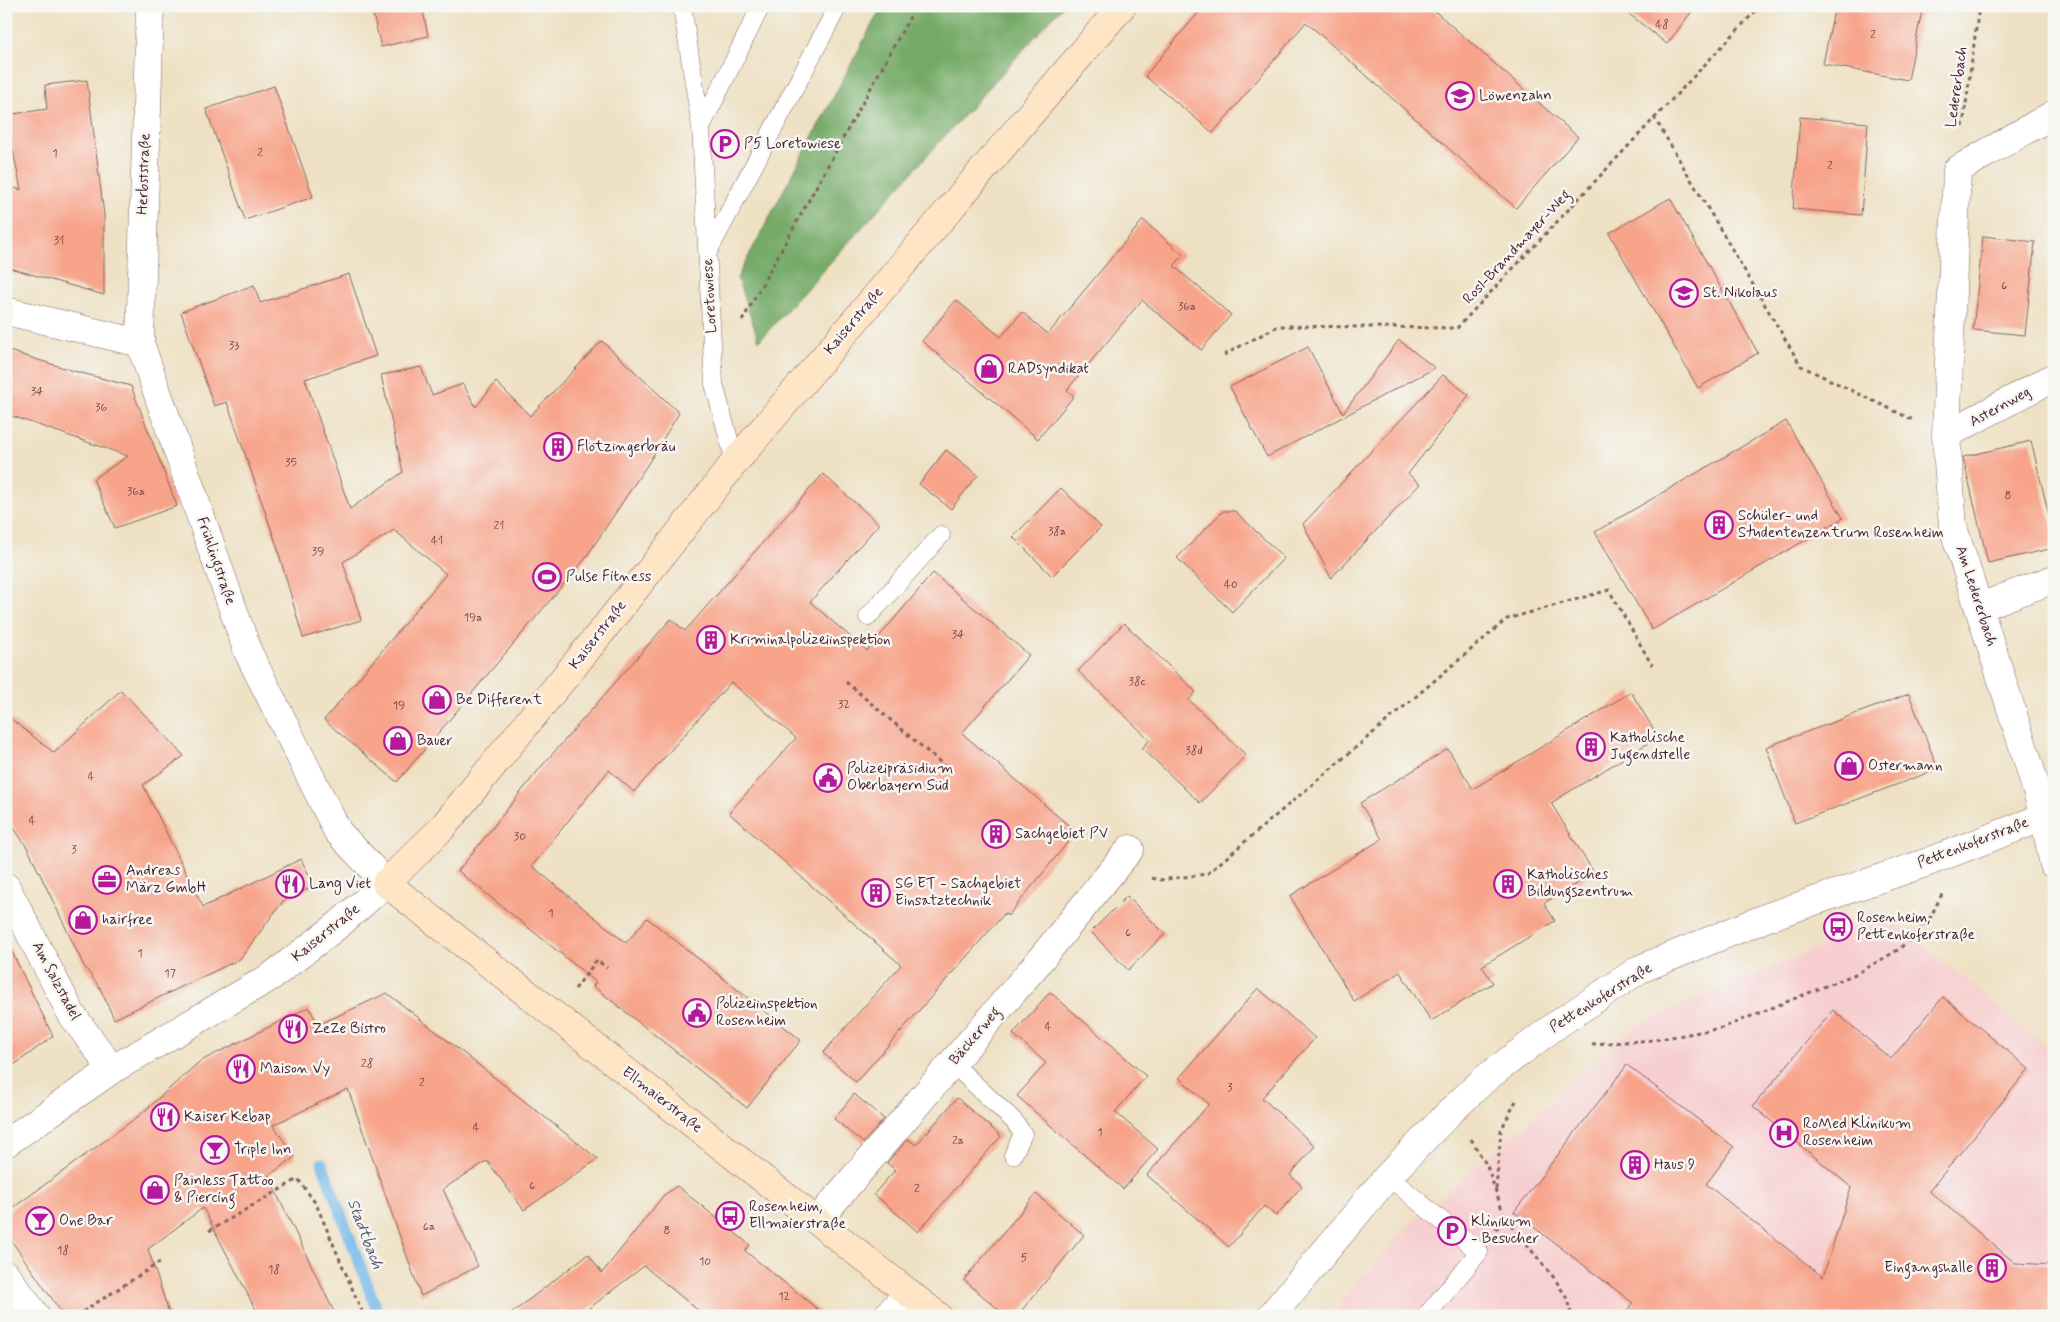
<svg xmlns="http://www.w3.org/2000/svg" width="2060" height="1322" font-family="Mynerve,sans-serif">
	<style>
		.built { fill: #f7cfd0 }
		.forest { fill: #75aa67; stroke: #606449 }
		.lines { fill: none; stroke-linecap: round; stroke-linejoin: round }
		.stream { stroke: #74b9eb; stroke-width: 11 }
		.building { fill: #f7a48b }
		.lane-casing { stroke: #836360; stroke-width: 19 }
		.street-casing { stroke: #836360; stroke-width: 29 }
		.secondary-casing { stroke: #836360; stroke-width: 29 }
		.path { stroke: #836360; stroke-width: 3; stroke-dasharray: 4 4; stroke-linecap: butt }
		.lane { stroke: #fff; stroke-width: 18 }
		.street { stroke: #fff; stroke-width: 28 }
		.secondary { stroke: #fee5c5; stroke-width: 28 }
		.labels { text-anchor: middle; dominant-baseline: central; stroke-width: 5; stroke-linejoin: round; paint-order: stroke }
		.number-label { font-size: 12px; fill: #754043 }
		.street-label { font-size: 15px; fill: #4a1f2b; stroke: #f6f6f2 }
		.poi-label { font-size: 15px; fill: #4a1f2b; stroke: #f6f6f2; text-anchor: start }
		.water-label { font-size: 16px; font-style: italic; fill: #59556e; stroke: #f6f6f2 }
	</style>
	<rect width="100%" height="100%" fill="#f6f6f2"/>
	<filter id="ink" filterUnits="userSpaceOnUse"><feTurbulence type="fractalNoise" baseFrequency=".02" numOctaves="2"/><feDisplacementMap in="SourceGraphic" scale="10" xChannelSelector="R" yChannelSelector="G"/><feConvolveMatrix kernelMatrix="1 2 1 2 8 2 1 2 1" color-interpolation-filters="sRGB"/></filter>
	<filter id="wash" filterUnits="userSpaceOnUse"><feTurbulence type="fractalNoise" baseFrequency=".0096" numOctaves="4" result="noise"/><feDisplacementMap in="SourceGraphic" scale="20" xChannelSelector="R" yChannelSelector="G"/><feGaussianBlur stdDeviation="1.12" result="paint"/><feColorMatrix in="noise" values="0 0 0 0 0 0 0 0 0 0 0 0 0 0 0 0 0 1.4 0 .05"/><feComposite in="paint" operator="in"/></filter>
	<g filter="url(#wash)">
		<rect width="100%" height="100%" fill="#eee0c2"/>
		<path class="built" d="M1889,917l152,125 13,14v260h-724l66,-79 244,-214z"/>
		<path class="forest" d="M882,6h181l-304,335 -22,-63z"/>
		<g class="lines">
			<path class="stream" d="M322,1163l57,153"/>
		</g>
		<g id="blocks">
			<path class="building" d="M371,6h51l6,30 -47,11z
				M1204,6h225l149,131 -62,71 -210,-186 -93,111 -68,-57z
				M1619,6h77l-29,38z
				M1835,6h88l-15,74 -85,-16z
				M87,80l17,135v80l-98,-28v-81l15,4 -15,-75 41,-6 -2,-24z
				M274,86l39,111 -68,23 -39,-111z
				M1800,117l68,6 -7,92 -68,-6z
				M1670,198l88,155 -60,35 -89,-155z
				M1143,220l40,35 -9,11 57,49 -30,35 -59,-50 -75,90 7,6 -36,43 -116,-98 34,-41 45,37 21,-25 26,22z
				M1983,236l52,6 -10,93 -52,-5z
				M349,274l27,82 -71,23 45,130 53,-37 -22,-97 40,-8 11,28 31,-11 13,23 20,-25 34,34 72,-75 77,72 -30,49 -64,97 -188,223 -73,-62 122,-146 -52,-44 -51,32 18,58 -58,18 -27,-95 -49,-141 -13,4 -33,-94 73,-27 6,18z
				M1399,340l36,28 -168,89 -37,-70 78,-40 35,66z
				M6,350l68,21 57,15 46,120 -62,22 -22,-49 35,-23 -122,-42z
				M1443,375l26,20 -61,79 12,10 -89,94 -28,-54z
				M1786,421l57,97 -191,112 -57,-98z
				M2031,441l23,95v12l-66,15 -25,-106z
				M946,450l32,25 -27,34 -32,-25z
				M823,474l56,50 -69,78 57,49 66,-78 96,82 -67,78 114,99 -68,84 -3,-3 -149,169 -33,-29 78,-88 -172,-152 67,-75 -65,-56 -97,110 -25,-22 -77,96 94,77 21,-25 154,122 -54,68 -154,-122 3,-4 -138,-111 83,-104 130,-148 14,12z
				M1061,488l40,39 -49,49 -39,-39z
				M1223,511h12l49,47 -52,54 -55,-54z
				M1124,623l72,69 -7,8 57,55 -46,48 -58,-55 8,-8 -72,-69z
				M121,690l63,66 -41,29 60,122 98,-48 13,27 -31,15 -43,58 -126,60 -14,-31 -16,-22 -56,-117 -22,-33v-101l48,38z
				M1631,692l27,45 -107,66 43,70 -50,30 11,18 -73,45 11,17 -62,38 -31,-49 -46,29 -64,-105 92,-57 -22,-36 88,-54 25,40z
				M1909,694l29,75 -143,54 -29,-76z
				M1127,896l38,38 -37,36 -37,-38z
				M6,940l47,96 -47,35z
				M1258,988l57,50 -53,60 53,48 -25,29 12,11 -26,30 -12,-10 -35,41 -82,-72 62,-71 -30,-26z
				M1050,992l96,84 -31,36 43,37 -35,40 -106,-93 29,-33 -33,-29z
				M387,993l211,166 -74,51 -37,-49 -44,28 35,77 -57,30 -73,-207 -75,36 22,32 -27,19 68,140h-77l-56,-108 -55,41 22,67h-106l-58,-83v-20l134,-98 59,-53 110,-55 9,18z
				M1943,997l86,72 -100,122 86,72 39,2v51h-431l10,-13 -119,-91 113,-147 107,82 -28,37 117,93 28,-90 -98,-81 80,-96 58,49z
				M854,1094l30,25 -21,24 -29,-24z
				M957,1098l44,38 -83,96 -44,-38 21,-24 -8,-7 21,-24 8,6z
				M677,1186l73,59 -5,6 81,65h-121l-61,-50 -65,50h-71l80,-62 14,19 62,-78z
				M1036,1194l48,41 -67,81h-11l-42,-36z"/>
		</g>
	</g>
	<g filter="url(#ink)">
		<use href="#blocks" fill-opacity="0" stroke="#836360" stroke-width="1"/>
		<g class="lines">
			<defs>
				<path id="lane" d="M682,6l19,121 13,257 21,78
					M701,127l60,-121
					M708,252l130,-246
					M868,617l73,-82
					M952,1063l62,58 9,13 -10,21
					M1388,1176l91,76 -53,64"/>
				<path id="street" d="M2054,114l-97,56 -11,265 7,92 77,241 14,48 10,49
					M6,311l134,32
					M1946,435l108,-58
					M1980,607l74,-28
					M6,887l66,128 31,42 7,14
					M6,1143l104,-72 162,-95 65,-50 49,-43 -48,-51 -90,-180 -108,-309 10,-337
					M817,1221l219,-256 94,-116
					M6,1275l30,41
					M887,1316l22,-23
					M1271,1316l117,-140 65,-67 33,-31 69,-52 85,-57 128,-52 160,-55 126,-49"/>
				<path id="secondary" d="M938,1316l-552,-433 56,-55 160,-197 133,-169 387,-456"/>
			</defs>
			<use href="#lane" class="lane-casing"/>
			<use href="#street" class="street-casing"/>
			<use href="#secondary" class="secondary-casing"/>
			<path class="path" d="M1654,117l147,249 112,54
				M1963,127l16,-121
				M742,321l174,-315
				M1224,355l54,-29 179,2 303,-322
				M846,682l108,92
				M1152,878l7,2 48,-6 300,-255 102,-29 43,75
				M575,989l22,-29 10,8
				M1592,1044l63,-4 67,-12 136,-55 40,-23 30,-28 14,-28
				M1471,1139l16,27 18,52 50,61 11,18 6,19
				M1496,1189l5,-59 16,-31
				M1496,1229l9,-11
				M209,1231l89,-52 18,25 48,112
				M76,1316l84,-54"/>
			<use href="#lane" class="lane"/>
			<use href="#street" class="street"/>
			<use href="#secondary" class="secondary"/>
		</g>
	</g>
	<defs>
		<symbol id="school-ring" viewBox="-11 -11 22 22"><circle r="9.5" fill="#f6f6f2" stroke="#b5179e" stroke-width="1.5"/><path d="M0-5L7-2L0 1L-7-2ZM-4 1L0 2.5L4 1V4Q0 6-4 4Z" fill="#b5179e"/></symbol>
		<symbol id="parking-ring" viewBox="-11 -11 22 22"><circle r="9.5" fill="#f6f6f2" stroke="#b5179e" stroke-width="1.5"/><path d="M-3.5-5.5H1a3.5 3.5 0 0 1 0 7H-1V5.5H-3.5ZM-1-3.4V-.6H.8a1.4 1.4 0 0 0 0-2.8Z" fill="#b5179e"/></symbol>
		<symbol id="shop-ring" viewBox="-11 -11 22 22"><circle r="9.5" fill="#f6f6f2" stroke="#b5179e" stroke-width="1.5"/><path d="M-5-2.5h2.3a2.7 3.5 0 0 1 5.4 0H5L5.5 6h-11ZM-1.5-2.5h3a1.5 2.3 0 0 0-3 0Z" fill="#b5179e"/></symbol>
		<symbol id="building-ring" viewBox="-11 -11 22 22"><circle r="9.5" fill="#f6f6f2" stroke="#b5179e" stroke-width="1.5"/><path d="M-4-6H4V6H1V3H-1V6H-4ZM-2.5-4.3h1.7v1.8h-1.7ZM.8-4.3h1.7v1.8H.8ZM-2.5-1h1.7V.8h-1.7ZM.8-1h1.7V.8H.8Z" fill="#b5179e"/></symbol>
		<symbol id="stadium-ring" viewBox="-11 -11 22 22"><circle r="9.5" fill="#f6f6f2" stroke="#b5179e" stroke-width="1.5"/><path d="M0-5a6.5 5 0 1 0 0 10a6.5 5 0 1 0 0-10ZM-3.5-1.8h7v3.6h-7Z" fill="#b5179e"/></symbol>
		<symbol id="civic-ring" viewBox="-11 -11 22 22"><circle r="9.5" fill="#f6f6f2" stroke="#b5179e" stroke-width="1.5"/><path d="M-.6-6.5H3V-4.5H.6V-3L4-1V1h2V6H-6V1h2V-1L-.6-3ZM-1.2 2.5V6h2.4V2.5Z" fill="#b5179e"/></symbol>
		<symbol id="office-ring" viewBox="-11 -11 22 22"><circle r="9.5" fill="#f6f6f2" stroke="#b5179e" stroke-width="1.5"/><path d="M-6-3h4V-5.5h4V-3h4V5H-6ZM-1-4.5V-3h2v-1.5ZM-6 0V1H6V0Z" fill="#b5179e"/></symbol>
		<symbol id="restaurant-ring" viewBox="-11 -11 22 22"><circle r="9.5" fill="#f6f6f2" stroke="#b5179e" stroke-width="1.5"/><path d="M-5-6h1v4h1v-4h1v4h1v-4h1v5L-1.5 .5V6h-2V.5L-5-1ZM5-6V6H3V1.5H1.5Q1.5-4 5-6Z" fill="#b5179e"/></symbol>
		<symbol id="bus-ring" viewBox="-11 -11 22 22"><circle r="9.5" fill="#f6f6f2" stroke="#b5179e" stroke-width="1.5"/><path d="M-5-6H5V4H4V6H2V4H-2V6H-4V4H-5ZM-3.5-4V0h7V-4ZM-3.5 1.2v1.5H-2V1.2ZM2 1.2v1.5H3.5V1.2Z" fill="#b5179e"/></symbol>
		<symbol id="hospital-ring" viewBox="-11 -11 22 22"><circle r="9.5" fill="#f6f6f2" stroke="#b5179e" stroke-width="1.5"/><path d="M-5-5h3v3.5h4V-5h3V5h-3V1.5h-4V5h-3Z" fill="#b5179e"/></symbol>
		<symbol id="bar-ring" viewBox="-11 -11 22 22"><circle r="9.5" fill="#f6f6f2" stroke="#b5179e" stroke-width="1.5"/><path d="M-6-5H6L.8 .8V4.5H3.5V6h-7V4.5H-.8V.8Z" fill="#b5179e"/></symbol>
	</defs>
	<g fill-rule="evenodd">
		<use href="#school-ring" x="1444" y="80" width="32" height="32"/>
		<use href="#parking-ring" x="709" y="128" width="32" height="32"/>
		<use href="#school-ring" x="1668" y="277" width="32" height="32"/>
		<use href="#shop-ring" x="973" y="353" width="32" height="32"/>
		<use href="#building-ring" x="542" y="431" width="32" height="32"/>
		<use href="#building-ring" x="1703" y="509" width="32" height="32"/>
		<use href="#stadium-ring" x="531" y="561" width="32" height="32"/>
		<use href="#building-ring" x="695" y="624" width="32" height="32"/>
		<use href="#shop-ring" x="421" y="684" width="32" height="32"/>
		<use href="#shop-ring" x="382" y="725" width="32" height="32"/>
		<use href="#building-ring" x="1575" y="731" width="32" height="32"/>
		<use href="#shop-ring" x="1833" y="750" width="32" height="32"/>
		<use href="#civic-ring" x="812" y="762" width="32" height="32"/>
		<use href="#building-ring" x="980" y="818" width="32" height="32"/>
		<use href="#office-ring" x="91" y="864" width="32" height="32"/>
		<use href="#restaurant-ring" x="274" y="868" width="32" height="32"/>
		<use href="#building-ring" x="1492" y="868" width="32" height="32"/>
		<use href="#building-ring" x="860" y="877" width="32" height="32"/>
		<use href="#shop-ring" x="67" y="904" width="32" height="32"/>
		<use href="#bus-ring" x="1822" y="911" width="32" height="32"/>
		<use href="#civic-ring" x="681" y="997" width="32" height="32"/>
		<use href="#restaurant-ring" x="277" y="1013" width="32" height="32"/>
		<use href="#restaurant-ring" x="225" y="1053" width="32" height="32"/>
		<use href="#restaurant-ring" x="149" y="1101" width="32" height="32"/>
		<use href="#hospital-ring" x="1768" y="1117" width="32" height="32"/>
		<use href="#bar-ring" x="199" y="1134" width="32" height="32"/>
		<use href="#building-ring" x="1619" y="1149" width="32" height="32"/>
		<use href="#shop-ring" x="139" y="1174" width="32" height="32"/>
		<use href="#bus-ring" x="714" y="1200" width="32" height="32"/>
		<use href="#bar-ring" x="24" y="1205" width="32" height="32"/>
		<use href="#parking-ring" x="1436" y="1215" width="32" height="32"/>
		<use href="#building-ring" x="1976" y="1252" width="32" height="32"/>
	</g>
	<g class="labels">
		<g class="number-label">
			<text x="1662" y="25">48</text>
			<text x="1873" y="35">2</text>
			<text x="260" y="153">2</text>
			<text x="55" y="154">1</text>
			<text x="1830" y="166">2</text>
			<text x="59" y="241">31</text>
			<text x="2004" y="286">6</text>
			<text x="1187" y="307">36a</text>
			<text x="234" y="346">33</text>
			<text x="37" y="392">34</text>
			<text x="101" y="408">36</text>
			<text x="291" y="463">35</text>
			<text x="136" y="492">36a</text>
			<text x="2008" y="496">8</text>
			<text x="499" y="526">21</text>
			<text x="1057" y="532">38a</text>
			<text x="437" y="541">41</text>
			<text x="318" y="552">39</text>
			<text x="1231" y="585">40</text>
			<text x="473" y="618">19a</text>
			<text x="958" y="635">34</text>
			<text x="1137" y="682">38c</text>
			<text x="844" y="705">32</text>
			<text x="399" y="706">19</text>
			<text x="1194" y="751">38d</text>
			<text x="91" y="777">4</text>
			<text x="32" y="821">4</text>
			<text x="520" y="837">30</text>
			<text x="74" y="850">3</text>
			<text x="551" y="914">1</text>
			<text x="1128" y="933">6</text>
			<text x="140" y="954">1</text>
			<text x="170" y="974">17</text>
			<text x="1048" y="1027">4</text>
			<text x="367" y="1064">28</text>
			<text x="422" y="1083">2</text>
			<text x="1230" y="1088">3</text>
			<text x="476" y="1128">4</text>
			<text x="1100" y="1133">1</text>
			<text x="958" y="1141">2a</text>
			<text x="532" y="1186">6</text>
			<text x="917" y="1189">2</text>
			<text x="429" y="1227">6a</text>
			<text x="667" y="1231">8</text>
			<text x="63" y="1251">18</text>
			<text x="1024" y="1258">5</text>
			<text x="705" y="1262">10</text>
			<text x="274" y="1270">18</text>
			<text x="784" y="1297">12</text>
		</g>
		<g class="street-label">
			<text transform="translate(1957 87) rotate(-82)">Ledererbach</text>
			<text transform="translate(144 174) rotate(-88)">Herbststraße</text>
			<text transform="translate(1517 247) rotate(-47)">Rosl-Brandmayer-Weg</text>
			<text transform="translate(710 296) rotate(-93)">Loretowiese</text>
			<text transform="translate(854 321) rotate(-50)">Kaiserstraße</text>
			<text transform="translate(2000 407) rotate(-29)">Asternweg</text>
			<text transform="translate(216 561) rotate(71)">Frühlingstraße</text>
			<text transform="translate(1976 596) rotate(72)">Am Ledererbach</text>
			<text transform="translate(598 635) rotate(-52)">Kaiserstraße</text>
			<text transform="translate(1973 843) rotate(-21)">Pettenkoferstraße</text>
			<text transform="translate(326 933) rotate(-39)">Kaiserstraße</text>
			<text transform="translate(56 981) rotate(62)">Am Salzstadel</text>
			<text transform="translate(1601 998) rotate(-32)">Pettenkoferstraße</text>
			<text transform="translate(975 1036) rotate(-50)">Bäckerweg</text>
			<text transform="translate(662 1100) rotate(38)">Ellmaierstraße</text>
		</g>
		<g class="poi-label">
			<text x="1479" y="96">Löwenzahn</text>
			<text x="744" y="144">P5 Loretowiese</text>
			<text x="1703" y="293">St. Nikolaus</text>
			<text x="1008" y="369">RADsyndikat</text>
			<text x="577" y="447">Flötzingerbräu</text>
			<text x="1738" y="516">Schüler- und<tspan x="1738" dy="17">Studentenzentrum Rosenheim</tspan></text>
			<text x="566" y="577">Pulse Fitness</text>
			<text x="730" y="640">Kriminalpolizeiinspektion</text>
			<text x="456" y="700">Be Different</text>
			<text x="1610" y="738">Katholische<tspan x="1610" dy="17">Jugendstelle</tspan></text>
			<text x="417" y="741">Bauer</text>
			<text x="1868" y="766">Ostermann</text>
			<text x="847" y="769">Polizeipräsidium<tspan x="847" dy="17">Oberbayern Süd</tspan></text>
			<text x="1015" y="834">Sachgebiet PV</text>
			<text x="126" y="871">Andreas<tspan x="126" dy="17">März GmbH</tspan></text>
			<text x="1527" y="875">Katholisches<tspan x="1527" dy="17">Bildungszentrum</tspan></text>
			<text x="309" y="884">Lang Viet</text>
			<text x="895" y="884">SG ET - Sachgebiet<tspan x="895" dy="17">Einsatztechnik</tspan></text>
			<text x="1857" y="918">Rosenheim,<tspan x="1857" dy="17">Pettenkoferstraße</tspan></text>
			<text x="102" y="920">hairfree</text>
			<text x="716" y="1004">Polizeiinspektion<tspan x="716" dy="17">Rosenheim</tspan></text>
			<text x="312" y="1029">ZeZe Bistro</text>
			<text x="260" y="1069">Maison Vy</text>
			<text x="184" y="1117">Kaiser Kebap</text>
			<text x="1803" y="1124">RoMed Klinikum<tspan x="1803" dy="17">Rosenheim</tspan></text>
			<text x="234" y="1150">Triple Inn</text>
			<text x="1654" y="1165">Haus 9</text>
			<text x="174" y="1181">Painless Tattoo<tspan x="174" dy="17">&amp; Piercing</tspan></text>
			<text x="749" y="1207">Rosenheim,<tspan x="749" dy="17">Ellmaierstraße</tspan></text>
			<text x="59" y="1221">One Bar</text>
			<text x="1471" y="1222">Klinikum<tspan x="1471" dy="17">- Besucher</tspan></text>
			<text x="1973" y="1268" text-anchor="end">Eingangshalle</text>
		</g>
		<g class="water-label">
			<text transform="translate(365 1234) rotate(69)">Stadtbach</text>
		</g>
	</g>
	<rect width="2060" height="1322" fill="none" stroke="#f6f6f2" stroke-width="25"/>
</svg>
